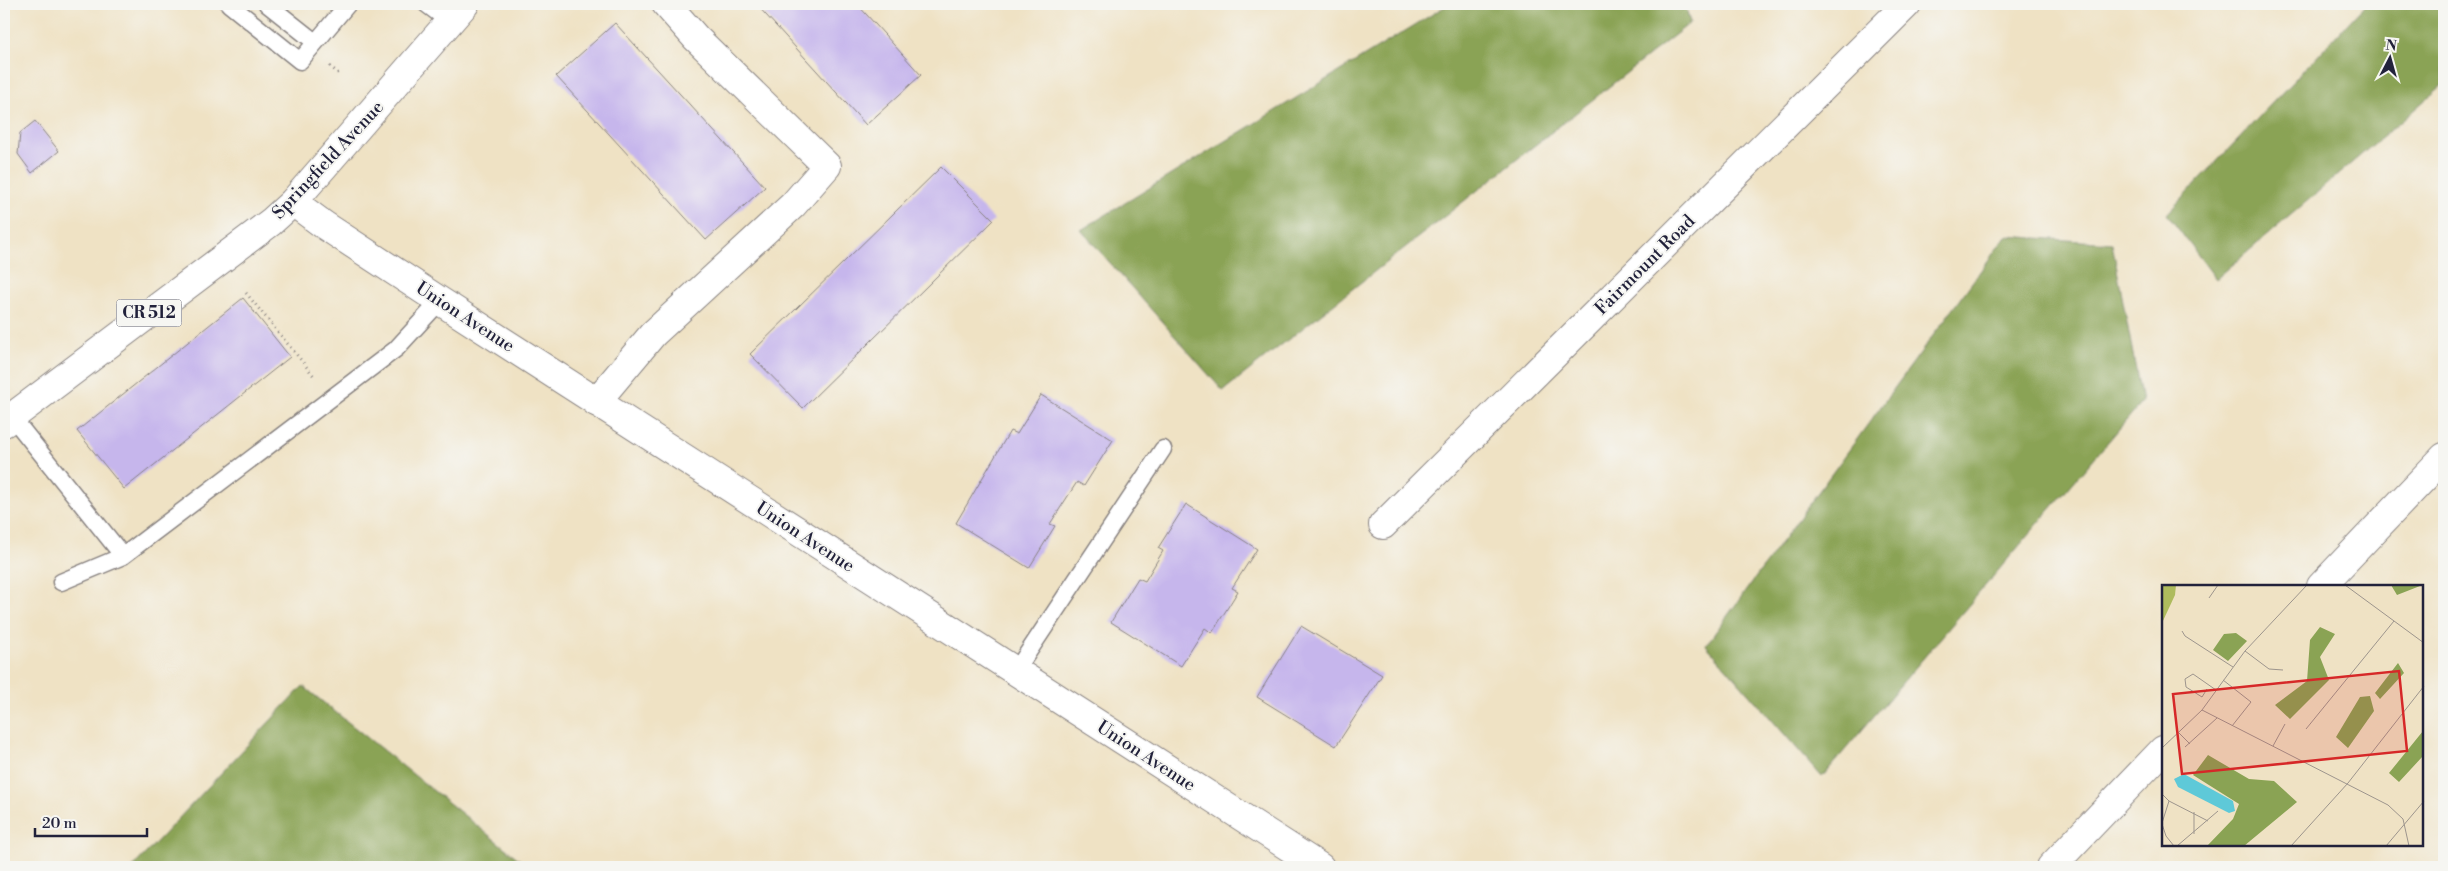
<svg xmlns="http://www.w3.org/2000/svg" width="2448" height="871" font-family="'Libre Bodoni',serif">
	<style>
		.forest { fill: #8aa354; stroke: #566248 }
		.building { fill: #c6b6ec }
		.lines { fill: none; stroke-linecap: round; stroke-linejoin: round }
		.lane-casing { stroke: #888280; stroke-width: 19 }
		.street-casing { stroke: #888280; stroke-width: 30 }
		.secondary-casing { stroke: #888280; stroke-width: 30 }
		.primary-casing { stroke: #888280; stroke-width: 30 }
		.path { stroke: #888280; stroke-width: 3; stroke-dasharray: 1 4; stroke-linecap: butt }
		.lane { stroke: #fff; stroke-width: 16 }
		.street { stroke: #fff; stroke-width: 28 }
		.secondary { stroke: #fff; stroke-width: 28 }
		.primary { stroke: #fff; stroke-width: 28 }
		.labels { text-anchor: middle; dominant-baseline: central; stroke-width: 4; stroke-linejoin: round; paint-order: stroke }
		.shield { fill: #f6f6f2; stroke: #626272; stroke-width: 1 }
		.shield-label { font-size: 16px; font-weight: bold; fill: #22223b }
		.street-label { font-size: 18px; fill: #22223b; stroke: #f6f6f2 }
		.inset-road { fill: none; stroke: #9d958d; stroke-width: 1 }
		.view { fill: #d62828; fill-opacity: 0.15; stroke: #d62828; stroke-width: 2.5 }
		.inset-edge { fill: none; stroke: #22223b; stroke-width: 2.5 }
	</style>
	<rect width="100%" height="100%" fill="#f6f6f2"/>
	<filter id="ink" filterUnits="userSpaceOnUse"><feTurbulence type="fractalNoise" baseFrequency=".02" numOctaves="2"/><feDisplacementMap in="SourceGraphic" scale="10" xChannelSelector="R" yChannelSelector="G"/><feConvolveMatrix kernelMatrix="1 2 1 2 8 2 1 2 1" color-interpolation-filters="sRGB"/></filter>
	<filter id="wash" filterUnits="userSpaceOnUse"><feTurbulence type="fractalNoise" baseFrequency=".0096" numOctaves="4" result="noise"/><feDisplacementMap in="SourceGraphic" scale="20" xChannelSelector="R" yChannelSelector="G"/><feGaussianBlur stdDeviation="1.12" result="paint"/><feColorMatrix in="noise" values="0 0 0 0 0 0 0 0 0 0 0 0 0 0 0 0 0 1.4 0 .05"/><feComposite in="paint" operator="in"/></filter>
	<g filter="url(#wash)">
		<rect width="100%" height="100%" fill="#efe2c4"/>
		<path class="forest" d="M1449,4h236l5,19 -467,368 -142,-161z
			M2366,4h78v80l-228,195 -49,-65z
			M2006,236l106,7 30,159 -320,375 -116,-132z
			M303,686l217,174 10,7h-397z"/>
		<g id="blocks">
			<path class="building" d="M756,4h101l64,71 -55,50z
				M615,23l150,164 -59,53 -150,-164z
				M35,121l24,30 -27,22 -14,-19 2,-21z
				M941,167l53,53 -191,188 -53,-54z
				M243,298l47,59 -166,132 -47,-58z
				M1041,395l72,45 -29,46 -7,-4 -27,42 5,2 -26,42 -73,-45 54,-92 7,3z
				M1186,504l71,45 -25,39 6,3 -26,42 -7,-5 -24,38 -70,-44 27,-44 7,3 18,-30 -5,-3z
				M1301,626l81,49 -46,71 -79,-49z"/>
		</g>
	</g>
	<g filter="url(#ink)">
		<use href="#blocks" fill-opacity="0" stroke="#888280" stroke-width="1"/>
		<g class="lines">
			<defs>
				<path id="lane" d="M229,4l71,57 48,-57
					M267,4l48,38
					M426,4l24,18
					M12,417l111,139
					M61,582l62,-26 273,-207 44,-48
					M1015,672l148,-223"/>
				<path id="street" d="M596,402l57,-68 140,-129 34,-39 -131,-128 -30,-34
					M1383,525l524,-521
					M2321,586l123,-129
					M2051,867l112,-117"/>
				<path id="secondary" d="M293,202l31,23 116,76 880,566"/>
				<path id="primary" d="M4,423l267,-201 22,-20 172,-198"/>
			</defs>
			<use href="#lane" class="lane-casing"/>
			<use href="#street" class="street-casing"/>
			<use href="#secondary" class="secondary-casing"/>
			<use href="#primary" class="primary-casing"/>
			<path class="path" d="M330,66l11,10
				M246,293l68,83"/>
			<use href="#lane" class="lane"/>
			<use href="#street" class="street"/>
			<use href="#secondary" class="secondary"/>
			<use href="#primary" class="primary"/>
		</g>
	</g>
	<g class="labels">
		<rect class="shield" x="116.5" y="299.5" width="65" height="27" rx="4"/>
		<g class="shield-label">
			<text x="149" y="313">CR 512</text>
		</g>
		<g class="street-label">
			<text transform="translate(328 160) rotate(-47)">Springfield Avenue</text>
			<text transform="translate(1645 265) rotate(-45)">Fairmount Road</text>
			<text transform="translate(465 317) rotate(33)">Union Avenue</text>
			<text transform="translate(805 537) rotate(33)">Union Avenue</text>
			<text transform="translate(1146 756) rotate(33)">Union Avenue</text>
		</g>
	</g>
	<g transform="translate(2162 585)">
		<rect width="261" height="261" fill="#efe2c4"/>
		<path d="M0,0h14l-1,10 -13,28z" fill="#aebb5d"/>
		<path d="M229,0h29v1l-23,9zM158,42l15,7 -15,23 9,23 -39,39 -15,-14 32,-24 3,-41zM74,48l11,8 -19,20 -15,-11 11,-16zM236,78l6,10 -24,26 -5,-6zM208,111l4,15 -26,37 -12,-11 24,-40zM261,146v25l-24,26 -10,-9zM46,170l41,24 25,2 23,21 -53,44h-37l26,-27 6,-15 -46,-29z" fill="#8aa354"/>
		<path d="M22,189l49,27 2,10 -6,2 -51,-26 -4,-8z" fill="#5ec9d8"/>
		<path class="inset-road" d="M183,0l79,58M47,13l9,-13M20,46l3,5 48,31M83,66l24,18 14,1M61,95l28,22 -19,24M45,104l-5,8 -16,-10 -1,-8 8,-5 23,16M40,125l186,95 15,14 6,27M144,144l88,-108M17,148l11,11M111,161l12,-22M23,162l32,-29M0,163l40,-38 43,-59 62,-66M0,209l7,7 39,20M0,238l7,-22M0,239l4,12 8,10M32,249v-22M15,261l41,-35M129,261l57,-63 76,-97M224,261l38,-45"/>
		<path class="view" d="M237,86l8,80 -225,23 -9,-80z"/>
		<rect width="261" height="261" class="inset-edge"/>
	</g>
	<rect width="2448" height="871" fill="none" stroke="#f6f6f2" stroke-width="20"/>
	<g transform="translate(2390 58) rotate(6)" stroke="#f6f6f2" stroke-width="4" paint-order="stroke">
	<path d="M0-4L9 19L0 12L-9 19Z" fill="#22223b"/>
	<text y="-8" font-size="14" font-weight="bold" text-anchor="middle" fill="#22223b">N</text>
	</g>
	<path d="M35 828v8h112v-8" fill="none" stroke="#22223b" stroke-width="2.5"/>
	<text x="42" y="828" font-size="15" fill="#22223b" stroke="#f6f6f2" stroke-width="4" paint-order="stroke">20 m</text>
</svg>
